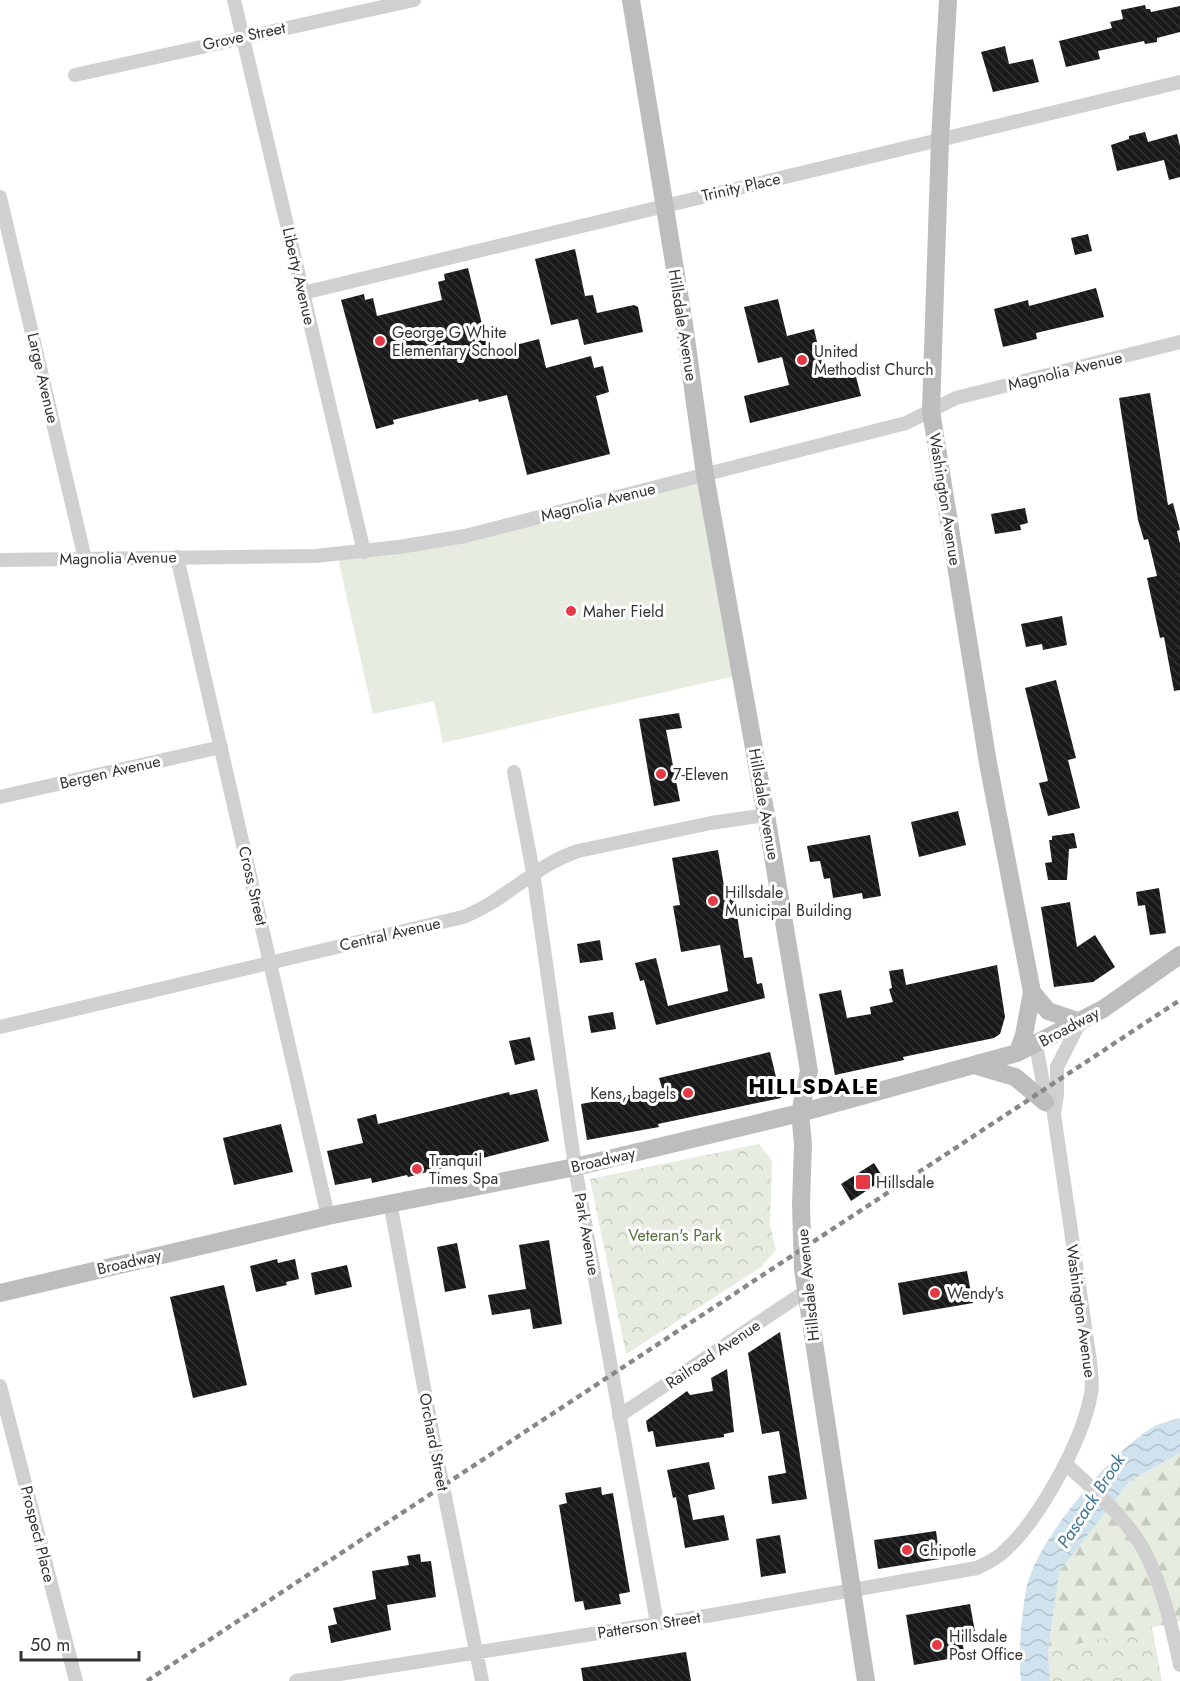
<svg xmlns="http://www.w3.org/2000/svg" width="1180" height="1681" font-family="Jost,sans-serif">
	<style>
		.grass { fill: #e6ecdf }
		.forest { fill: url(#forest-firs) }
		.park { fill: url(#park-crowns) }
		.water { fill: url(#water-waves) }
		.building { fill: url(#building-back-hatch) }
		.lines { fill: none; stroke-linecap: round; stroke-linejoin: round }
		.street { stroke: #d0d0d0; stroke-width: 14 }
		.secondary { stroke: #bdbdbd; stroke-width: 18 }
		.rail { stroke: #888; stroke-width: 4.5; stroke-dasharray: 6 4.5; stroke-linecap: butt }
		.poi-dot { fill: #e63946; stroke: #fff; stroke-width: 2 }
		.labels { text-anchor: middle; dominant-baseline: central; stroke-width: 6; stroke-linejoin: round; paint-order: stroke }
		.street-label { font-size: 16px; fill: #333; stroke: #fff }
		.poi-label { font-size: 16px; fill: #333; stroke: #fff; text-anchor: start }
		.park-label { font-size: 16px; fill: #56703f; stroke: #fff }
		.water-label { font-size: 18px; font-style: italic; fill: #3f7597; stroke: #fff }
		.district-label { font-size: 22px; font-weight: bold; letter-spacing: 1.5px; fill: #000; stroke: #fff }
	</style>
	<defs>
		<pattern id="forest-firs" width="22" height="20" patternUnits="userSpaceOnUse" patternTransform="scale(1.5)"><rect width="22" height="20" fill="#e6ecdf"/><path d="M5 1l3.5 6h-7zM16 11l3.5 6h-7z" fill="#c6cbc0"/></pattern>
		<pattern id="park-crowns" width="20" height="18" patternUnits="userSpaceOnUse" patternTransform="scale(1.5)"><rect width="20" height="18" fill="#e6ecdf"/><path d="M2 6a3 3 0 1 1 6 0M12 15a3 3 0 1 1 6 0" fill="none" stroke="#c6cbc0"/></pattern>
		<pattern id="water-waves" width="16" height="10" patternUnits="userSpaceOnUse" patternTransform="scale(1.5)"><rect width="16" height="10" fill="#cfe2ee"/><path d="M0 5q4-4 8 0t8 0" fill="none" stroke="#b2c2cd"/></pattern>
		<pattern id="building-back-hatch" width="6" height="6" patternUnits="userSpaceOnUse" patternTransform="scale(1.5)"><rect width="6" height="6" fill="#1a1a1a"/><path d="M-1 5l2 2M0 0l6 6M5-1l2 2" fill="none" stroke="#333"/></pattern>
	</defs>
	<rect width="100%" height="100%" fill="#fff"/>
	<path class="grass" d="M705,475l35,200 -297,68 -9,-42 -61,13 -36,-160 78,-9z"/>
	<path class="forest" d="M1180,1453v168l-132,30 10,-78 72,-92z"/>
	<path class="park" d="M759,1144l13,17 -2,64 6,25 -16,18 -134,86 -36,-175z
		M1152,1627l10,54h-112l-2,-30z"/>
	<path class="water" d="M1180,1418v35l-50,28 -71,91 -11,79 2,30h-29c-3,-22 1,-74 6,-96 12,-47 82,-130 123,-156 8,-6 20,-8 30,-11z"/>
	<path class="building" d="M1145,5l1,4h4l1,3 29,-6v26l-23,6v4l-12,2 -1,-3 -46,10 2,8 -34,8 -7,-26 53,-13 -2,-6 13,-3 -2,-9z
		M1005,46l4,18 24,-5 6,23 -46,10 -12,-40z
		M1145,132l3,10 29,-8 3,12v31l-11,3 -5,-20 -47,11 -6,-26 18,-6v-3z
		M1088,234l4,17 -17,4 -4,-17z
		M575,249l10,47 8,-1 4,18 37,-8 4,2 5,25 -59,13 -6,-26 -27,6 -16,-66z
		M468,268l21,84 50,-13 7,29 45,-12 3,12 9,-2 6,26 -13,4 14,58 -83,21 -20,-80 -28,7 -1,-3 -85,21 1,4 -18,5 -35,-129 23,-6 1,6 8,-2 4,18 65,-16 -4,-18 7,-2 -1,-6z
		M1096,288l8,29 -68,16 1,6 -34,8 -9,-38 34,-9 1,6z
		M778,299l9,37 27,-7 11,47 29,-7 7,27 -111,27 -6,-27 45,-11 -7,-28 -24,6 -14,-56z
		M1150,393l18,112 5,-2 7,27 -3,1 3,13v146l-6,1 -10,-54 -4,1 -13,-60 10,-2 -9,-37 -4,1 -6,-20 -19,-122z
		M1025,508l3,15 -8,2 1,5 -26,4 -4,-20z
		M1062,616l5,29 -24,5 -1,-6 -16,3 -5,-23z
		M1056,680l20,78 -8,2 12,48 -32,8 -9,-33 9,-2 -23,-93z
		M679,713l3,15 -16,2 14,71 -26,5 -15,-87z
		M958,811l8,34 -47,12 -8,-35z
		M1074,833l3,15 -8,1 -2,31h-19l-3,-17 7,-1 -3,-22h3v-4z
		M870,835l11,61 -18,3 -1,-6 -29,5 -3,-20 -6,1 -4,-18 -10,1 -3,-16z
		M718,850l8,48 8,-1 10,61 8,-1 5,27 5,-1 3,15 -109,27 -12,-45 -4,1 -5,-18 21,-5 12,48 60,-15 -8,-46 -39,7 -8,-46 7,-1 -8,-47z
		M1159,888l7,45 -16,2 -5,-30 -7,1 -2,-14z
		M1070,902l7,45 18,-12 20,32 -22,15 -39,5 -13,-80z
		M600,940l3,20 -23,3 -3,-19z
		M997,965l8,52 -5,17 -6,4 -91,19 1,3 -69,15 -16,-81 22,-4 6,28 24,-4 -1,-7 23,-5 -4,-13 3,-1 -3,-17 14,-2 3,16z
		M613,1012l3,17 -25,4 -3,-17z
		M530,1037l5,23 -20,5 -6,-24z
		M770,1052l11,46 -123,26 1,3 -72,13 -6,-36 75,-14 6,-2 -3,-10z
		M537,1089l12,52 -141,36 -1,-2 -35,8 -1,-5 -36,7 -8,-34 36,-8 -6,-24 19,-5 2,10 131,-32 1,3z
		M281,1124l12,48 -59,13 -11,-47z
		M874,1163l10,16 -33,22 -10,-17z
		M549,1240l13,84 -29,5 -3,-20 -38,6 -4,-20 38,-6 -7,-44z
		M457,1243l9,45 -21,4 -8,-45z
		M277,1259l1,4 17,-4 4,20 -13,3 1,3 -31,7 -6,-26z
		M347,1265l5,22 -37,8 -4,-22z
		M967,1271l6,32 -70,12 -5,-32z
		M224,1285l23,100 -54,13 -23,-101z
		M780,1332l27,167 -35,5 -4,-28 18,-3 -7,-42 -17,3 -14,-81z
		M727,1369l7,63 -10,2v3l-68,10 -3,-16 -5,1 -2,-11 41,-30 3,4 23,-4 -2,-13z
		M709,1462l6,27 -27,6 5,25 31,-5 5,25 -44,8 -9,-51 -3,1 -6,-28z
		M601,1487l1,8 11,-2 17,99 -11,2 2,10 -36,6 -2,-9 -8,1 -16,-97 8,-2 -2,-10z
		M936,1531l4,28 -62,10 -4,-29z
		M780,1535l6,38 -25,4 -5,-38z
		M420,1554l1,8 10,-1 5,36 -49,8 4,25 -60,13 -3,-17 9,-2 -4,-16 43,-9 -4,-28 37,-6 -2,-9z
		M970,1604l5,28 -14,3 4,21 -51,9 -8,-50z
		M686,1652l5,29h-108l-2,-13z"/>
	<g class="lines">
		<path class="street" d="M234,0l130,552
			M75,75l339,-75
			M0,197l85,362
			M303,293l877,-211
			M177,557l151,659
			M0,560l315,-4 84,-9 66,-11 441,-113 50,-25 224,-56
			M514,772l19,100 42,295 82,456
			M0,797l221,-50
			M0,1027l463,-110c44,-17 70,-51 115,-66l133,-28 55,-8
			M1036,1045l11,60
			M390,1202l44,240 48,239
			M0,1386l76,295
			M619,1416l187,-125
			M1066,1464c28,26 62,55 80,90 17,35 26,73 34,111
			M296,1681l416,-66 265,-47c8,-4 17,-8 24,-14 37,-31 81,-112 90,-160 2,-10 0,-22 -1,-33l-36,-247 3,-19v-28l23,-45"/>
		<path class="secondary" d="M631,0l53,324 21,151 61,340 43,256 -9,42 3,31 -2,61 2,65 63,411
			M948,0l-8,140 -9,271 57,352 44,229 -8,43 -6,17
			M1032,992l16,19 32,11
			M974,1065l41,12 30,25
			M0,1293l328,-77 247,-49 225,-54 217,-60 86,-44 77,-54"/>
		<path class="rail" d="M147,1681l1033,-681"/>
	</g>
	<g class="poi-dot">
		<circle cx="380" cy="341" r="6"/>
		<circle cx="802" cy="360" r="6"/>
		<circle cx="571" cy="611" r="6"/>
		<circle cx="661" cy="774" r="6"/>
		<circle cx="713" cy="901" r="6"/>
		<circle cx="688" cy="1093" r="6"/>
		<circle cx="417" cy="1169" r="6"/>
		<rect x="855" y="1174" width="16" height="16" rx="3"/>
		<circle cx="935" cy="1293" r="6"/>
		<circle cx="907" cy="1550" r="6"/>
		<circle cx="937" cy="1645" r="6"/>
	</g>
	<g class="labels">
		<g class="street-label">
			<text transform="translate(244 36) rotate(-12)">Grove Street</text>
			<text transform="translate(741 187) rotate(-13)">Trinity Place</text>
			<text transform="translate(299 276) rotate(77)">Liberty Avenue</text>
			<text transform="translate(683 325) rotate(81)">Hillsdale Avenue</text>
			<text transform="translate(1065 371) rotate(-14)">Magnolia Avenue</text>
			<text transform="translate(43 378) rotate(77)">Large Avenue</text>
			<text transform="translate(945 499) rotate(81)">Washington Avenue</text>
			<text transform="translate(598 502) rotate(-14)">Magnolia Avenue</text>
			<text transform="translate(118 558) rotate(-1)">Magnolia Avenue</text>
			<text transform="translate(110 772) rotate(-13)">Bergen Avenue</text>
			<text transform="translate(764 804) rotate(80)">Hillsdale Avenue</text>
			<text transform="translate(253 886) rotate(77)">Cross Street</text>
			<text transform="translate(390 934) rotate(-13)">Central Avenue</text>
			<text transform="translate(1069 1027) rotate(-28)">Broadway</text>
			<text transform="translate(603 1160) rotate(-13)">Broadway</text>
			<text transform="translate(587 1234) rotate(80)">Park Avenue</text>
			<text transform="translate(129 1262) rotate(-13)">Broadway</text>
			<text transform="translate(808 1285) rotate(-96)">Hillsdale Avenue</text>
			<text transform="translate(1081 1311) rotate(82)">Washington Avenue</text>
			<text transform="translate(713 1354) rotate(-34)">Railroad Avenue</text>
			<text transform="translate(434 1442) rotate(79)">Orchard Street</text>
			<text transform="translate(38 1534) rotate(76)">Prospect Place</text>
			<text transform="translate(649 1625) rotate(-9)">Patterson Street</text>
		</g>
		<g class="poi-label">
			<text x="392" y="332">George G White<tspan x="392" dy="18">Elementary School</tspan></text>
			<text x="814" y="351">United<tspan x="814" dy="18">Methodist Church</tspan></text>
			<text x="583" y="611">Maher Field</text>
			<text x="673" y="774">7-Eleven</text>
			<text x="725" y="892">Hillsdale<tspan x="725" dy="18">Municipal Building</tspan></text>
			<text x="676" y="1093" text-anchor="end">Kens, bagels</text>
			<text x="429" y="1160">Tranquil<tspan x="429" dy="18">Times Spa</tspan></text>
			<text x="876" y="1182">Hillsdale</text>
			<text x="947" y="1293">Wendy's</text>
			<text x="919" y="1550">Chipotle</text>
			<text x="949" y="1636">Hillsdale<tspan x="949" dy="18">Post Office</tspan></text>
		</g>
		<g class="park-label">
			<text x="675" y="1235">Veteran's Park</text>
		</g>
		<g class="water-label">
			<text transform="translate(1091 1501) rotate(-57)">Pascack Brook</text>
		</g>
		<g class="district-label">
			<text x="814" y="1086">HILLSDALE</text>
		</g>
	</g>
	<path d="M21 1651v9h118v-9" fill="none" stroke="#333333" stroke-width="3"/>
	<text x="30" y="1651" font-size="18" fill="#333333" stroke="#ffffff" stroke-width="4.5" paint-order="stroke">50 m</text>
</svg>
